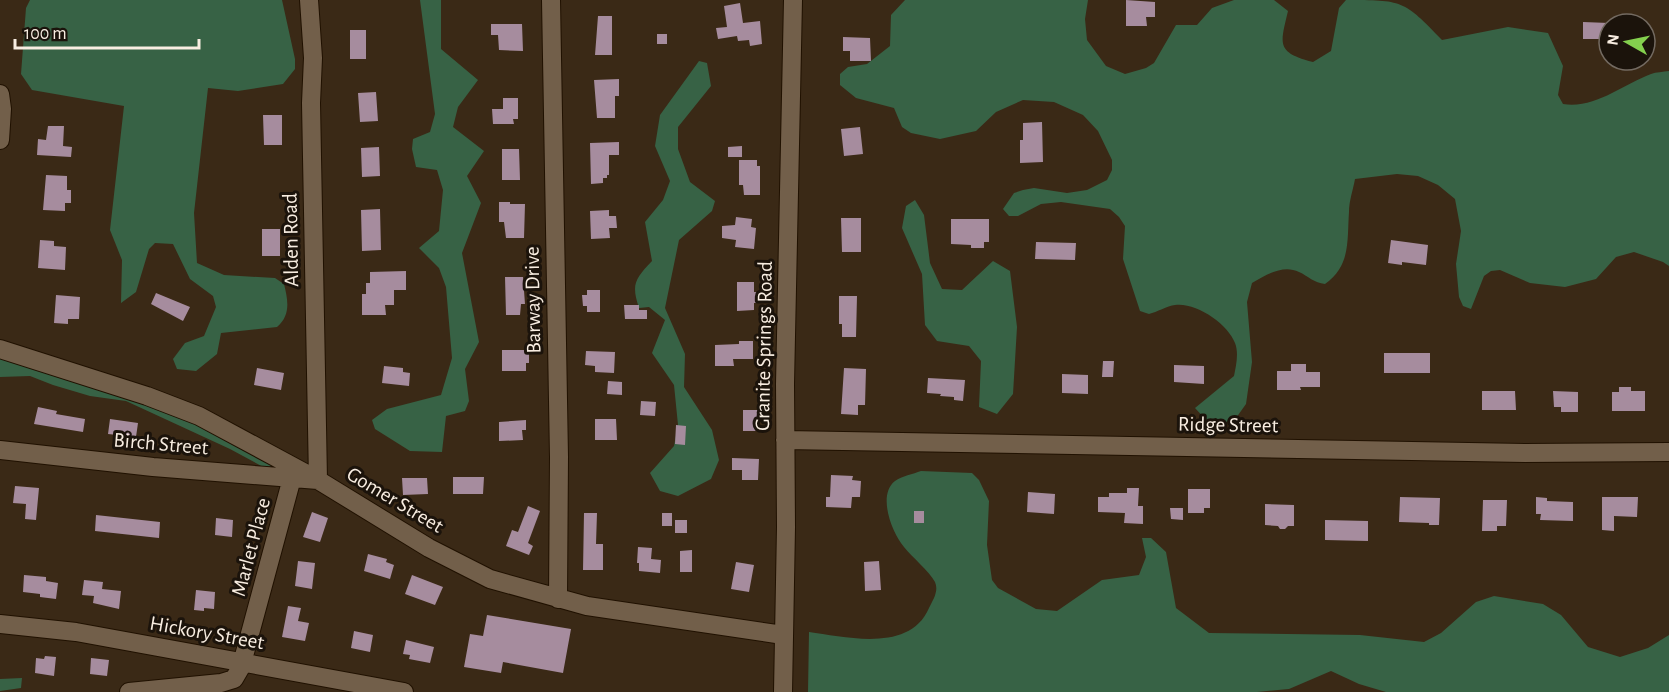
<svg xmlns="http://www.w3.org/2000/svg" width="1669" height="692" font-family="'Alegreya Sans',sans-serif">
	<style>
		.forest { fill: #376245 }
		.building { fill: #a68c9e }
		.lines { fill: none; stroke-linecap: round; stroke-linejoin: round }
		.minor-casing { stroke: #201101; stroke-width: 20 }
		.minor { stroke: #725f4a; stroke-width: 18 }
		.labels { text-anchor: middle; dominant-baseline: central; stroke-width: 6; stroke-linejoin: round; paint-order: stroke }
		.street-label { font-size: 21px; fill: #f8ede1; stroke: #1b130b }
	</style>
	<rect width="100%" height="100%" fill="#3a2916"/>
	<path class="forest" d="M30,0h252l13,59v10l-12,15 -45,7 -30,-3 -14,125 3,50 27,12 51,3 9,6c4,16 7,31 -7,43l-56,6 -4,21 -21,17 -19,-2 -4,-10 12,-16 19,-7 12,-29 -3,-11 -23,-17 -17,-35 -18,-1 -6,6 -13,43 -15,11 1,-43 -12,-30 14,-124 -92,-16 -11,-16 5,-66z
		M420,0h21v49l37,31 -20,27 -5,20 31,24 -17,25 14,27 -19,50 17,89 -14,27 4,32 -4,10 -19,5 -4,36 -32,-1 -35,-22 -3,-9 15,-11 54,-14 11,-37 -6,-71 -7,-19 -20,-20 20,-17 4,-41 -6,-20 -21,-3 -4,-18 1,-10 17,-7 5,-18z
		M905,0h183l-3,19 2,21 19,26 19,8 21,-6 8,-5 22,-38h21l15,-17 22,-8h40l14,11c-8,34 -12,41 25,51l18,-11 8,-43 7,-8c56,0 58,0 96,40l66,-13 40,6 15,33 -5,29 5,9c32,5 59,-19 88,-30 5,-2 12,-2 18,-3v195l-6,-4 -29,-10 -18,5 -20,22 -31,8 -35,-4 -30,-13 -9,1 -7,5 -13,33 -8,-3 -4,-9 -3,-33 5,-33 -6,-32 -17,-14 -20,-9 -21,-2 -42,5c-2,11 -6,22 -6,33 -2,28 2,54 -24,72 -11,-1 -17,-8 -26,-12 -16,-8 -33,3 -47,11l-5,19 5,60 -6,42 -10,14 -17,7 -10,-2 -14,-15 39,-32c2,-10 5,-23 1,-33 -7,-19 -39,-41 -60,-38 -8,1 -18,7 -26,9l-9,-3 -17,-52 2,-33 -6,-9 -9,-8 -49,-7 -20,2 -23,12h-9l-6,-7 11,-16 9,-3 11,-2 33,5 20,-3 20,-10 5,-10v-10l-14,-29 -15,-16 -29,-13 -31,-2 -27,12 -20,19 -36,8 -29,-6 -9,-6 -8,-19 -38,-10 -16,-13v-11l8,-7 19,-3 23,-18 1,-31z
		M699,61l8,2 4,23 -33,41v22l12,33 25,19 -3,10 -33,29 -14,68 20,46 -1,33 28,43 7,30 -8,19 -33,17 -18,-5 -10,-18 24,-27 4,-21 -4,-40 -22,-32 13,-33 -16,-13 -10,1c-8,-24 -4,-29 13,-47l-7,-39 18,-22 7,-19 -15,-35 5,-31z
		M915,200l9,15 6,48 12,26 20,1 31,-29 17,10 7,56 -4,67 -16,20 -18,-7 2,-46 -12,-15 -32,-5 -12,-16 -3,-51 -20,-46 4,-22z
		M0,355l148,46 104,50 23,14 -10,3 -35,-19 -104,-48 -36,-5 -37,-11 -23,-9 -30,1z
		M921,471l51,2 7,7 10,21 -2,44 5,35 6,8 38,21 21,2 45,-31 37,-5 7,-18 -4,-19h9l15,14 10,56 33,25 151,2 64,7 17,-9 35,-31 18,-6 49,8 18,11 27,32 32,10 28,-9 21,-13v57h-283l-27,-8 -28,-13 -42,18 -32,3h-449l1,-60c37,5 101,21 120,-24 4,-8 10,-17 6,-26 -6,-11 -23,-25 -31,-35 -12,-14 -27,-52 -9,-66 7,-5 18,-7 26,-10z
		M22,678l-1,10 -21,3v-12z"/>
	<path class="building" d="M1126,0l29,2v15h-9l1,9h-21z
		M740,3l3,20 17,-2 2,23 -12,2 -1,-6 -11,1 -1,-5 -19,3 -2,-11 11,-1 -3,-21z
		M598,16h14v39h-17z
		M1583,22l26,1v16h-26z
		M491,24h31l1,27 -24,-1 -1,-15h-7z
		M350,30h16v29h-16z
		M657,34h10v10h-10z
		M843,37l27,1 1,23h-21v-10h-7z
		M619,79v17h-4v22h-18l-3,-38z
		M376,92l2,29 -18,1 -2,-29z
		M503,98h15v21h-5l1,5h-21l-1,-15h11z
		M263,115h19v30h-18z
		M1042,122l1,40 -23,1v-23h3v-17z
		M48,126h16l-1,20 9,1 -1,10 -34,-2 1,-16 8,1z
		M860,127l3,27 -19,2 -3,-27z
		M619,142v13h-10v20h-2v3h-4v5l-12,1 -1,-41z
		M742,146v11h-14v-10z
		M379,147l1,29 -18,1 -1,-29z
		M502,149h17l1,31h-18z
		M739,160h18v6h3v29h-16l-1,-10h-4z
		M46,175l21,1v14h4v13h-6v8l-22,-1z
		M499,202h11v2h15l-1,34h-18l-2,-16h-5z
		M380,209l1,41 -19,1 -1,-41z
		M609,210v6h7l1,12h-8l1,10 -19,1 -1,-28z
		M736,217l16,2 -1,8 5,1 -2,21 -19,-2 1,-7 -14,-2v-12l13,-1z
		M841,218h20v34h-19z
		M951,219h38v23h-5v6h-13v-3l-20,-1z
		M262,229h18v27h-18z
		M40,240l14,1v5l12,1 -1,23 -27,-2z
		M1391,240l37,5 -2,20 -24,-3v3l-14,-2z
		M1036,242l40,1 -1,17 -40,-1z
		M406,271v19h-12v15h-9l1,10h-24v-21h4v-11h4v-11z
		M505,277h18l2,27h-4l-1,11h-14z
		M737,282h17v10h3l1,11h-4v7l-17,1z
		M587,290h13v22h-13v-6h-4l-1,-11h5z
		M156,293l34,14 -7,14 -32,-17z
		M56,295l24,2 -1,22h-11v5l-14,-1z
		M839,296h18l-1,41h-14v-13h-3z
		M624,305h15v5h8v9h-22z
		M739,341h14v18h-20l1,7h-19v-21l24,-1z
		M502,350h27v13h-3v8h-24z
		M586,351l29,1 -1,21 -19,-1v-6l-10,-1z
		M1384,353h46v20h-46z
		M1103,361h11l-1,16h-11z
		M1291,364h15v8h14v15h-20l1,3h-24v-19h14z
		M1174,365l30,1v18l-30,-2z
		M384,366l19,2v4l7,1 -1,13 -27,-3z
		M257,368l27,5 -3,17 -27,-5z
		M844,368l22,1 -1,36h-7v10l-17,-1z
		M1062,374l26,1v19l-26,-1z
		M928,378l37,2 -2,21 -9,-1v-3l-14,-1 1,-2 -14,-1z
		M608,381l14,1v13l-15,-1z
		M1619,387h12v4h14v20h-33v-19h7z
		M1482,391h33l1,19h-34z
		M1553,391l25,1v20h-17v-5h-7z
		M641,401l15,1 -1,14 -15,-1z
		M38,407l19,4 -1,3 29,5 -2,13 -49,-8z
		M743,410h15v21h-15z
		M110,419l28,4 -2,14 -28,-3z
		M595,419h21l1,21h-22z
		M526,420v10h-4l1,10 -24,1v-19z
		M676,425l10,1 -1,19 -10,-1z
		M732,458l27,1 -1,21h-16v-10h-10z
		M831,475l22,1 -1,4 9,1 -1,16h-8l-1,11 -25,-1v-10h4z
		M453,477h31l-1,17h-30z
		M402,478h25l1,16 -25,1z
		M15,486l24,2 -3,32 -11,-1 1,-15 -13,-1z
		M1127,488h12l-1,18h5v18l-19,-1 1,-10 -27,-1v-15h11v-4h18z
		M1188,489h22v19h-6v5h-16z
		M1028,492l27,2 -1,20 -27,-2z
		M1400,497l40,1 -1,27h-10v-2l-30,-1z
		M1536,497l11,1v3l26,1v19l-33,-1 1,-6h-5z
		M1602,497h36l-1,20 -23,-1v15l-12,-1z
		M1483,500h24l-1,26h-9v5h-15z
		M1265,504l29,1v21h-6l-3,3h-5l-2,-3 -13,-1z
		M528,506l12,5 -12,32 5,3 -4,9 -23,-9 6,-16 6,2z
		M1170,508h13v12l-12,-1z
		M914,511h10v12h-10z
		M312,512l16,6 -8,24 -17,-5z
		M584,513h13l-1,31h7v26h-20z
		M662,513h10v13h-10z
		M96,515l64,7 -1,16 -64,-7z
		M216,518l17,2 -1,17 -17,-2z
		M675,520h12v13h-12z
		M1325,520l43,1v20l-43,-1z
		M638,547l14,1 -1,11 10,1 -1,13 -21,-2v-8h-2z
		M692,550v22h-12v-21z
		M368,554l19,5 -1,3 8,3 -4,14 -26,-8z
		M298,561l17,2 -3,26 -17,-3z
		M879,561l2,29 -16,1 -1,-29z
		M736,562l18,3 -5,27 -18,-3z
		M24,575l22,2v4l12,2 -2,16 -16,-2v-3l-17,-2z
		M412,575l31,12 -8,18 -30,-11z
		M84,580l19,2 -1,7 19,2 -2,18 -26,-6 1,-7 -12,-1z
		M196,590l19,2 -1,17 -10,-1v3l-10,-1z
		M288,606l13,2 -3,13 11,2 -4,18 -23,-4z
		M487,615l84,14 -8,44 -60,-11 -2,11 -37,-6 6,-33 13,2z
		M354,631l19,4 -3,17 -19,-4z
		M406,640l28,7 -4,16 -21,-4 1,-4 -7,-1z
		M45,656l11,1 -2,19 -19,-3 1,-15 8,1z
		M91,658l18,2 -2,16 -17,-2z"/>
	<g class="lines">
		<defs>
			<path id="minor" d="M551,0l8,457 -1,142
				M0,94l2,15 -2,31
				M0,349l147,47 52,20 119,64 111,68 61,31 97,27 196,29
				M785,440l740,13 144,-1
				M0,450l153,17 165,13 -7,-377 2,-45 -4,-58
				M0,624l76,8 328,60
				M129,692l92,-9 13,-4 7,-12 51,-189
				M783,692l3,-165 -1,-143 8,-384"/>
		</defs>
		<use href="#minor" class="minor-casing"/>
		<use href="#minor" class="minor"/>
	</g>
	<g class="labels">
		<g class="street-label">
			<text transform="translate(291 240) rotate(-91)">Alden Road</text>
			<text transform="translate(533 300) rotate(-91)">Barway Drive</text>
			<text transform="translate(764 346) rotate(-89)">Granite Springs Road</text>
			<text transform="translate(1228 425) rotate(1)">Ridge Street</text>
			<text transform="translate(161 444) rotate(5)">Birch Street</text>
			<text transform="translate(395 500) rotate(31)">Gomer Street</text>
			<text transform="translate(251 547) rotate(-75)">Marlet Place</text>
			<text transform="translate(207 633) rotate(10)">Hickory Street</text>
		</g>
	</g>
	<g transform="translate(1627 42) rotate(279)"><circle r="28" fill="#1b130b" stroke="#736a61" stroke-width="1.5"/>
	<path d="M0-4.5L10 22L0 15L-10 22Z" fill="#84d04e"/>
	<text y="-9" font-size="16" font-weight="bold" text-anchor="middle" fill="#f8ede1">N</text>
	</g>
	<path d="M15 39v9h184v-9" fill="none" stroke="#f8ede1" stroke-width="3"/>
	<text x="24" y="39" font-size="18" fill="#f8ede1" stroke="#1b130b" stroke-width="4.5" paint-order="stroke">100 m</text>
</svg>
